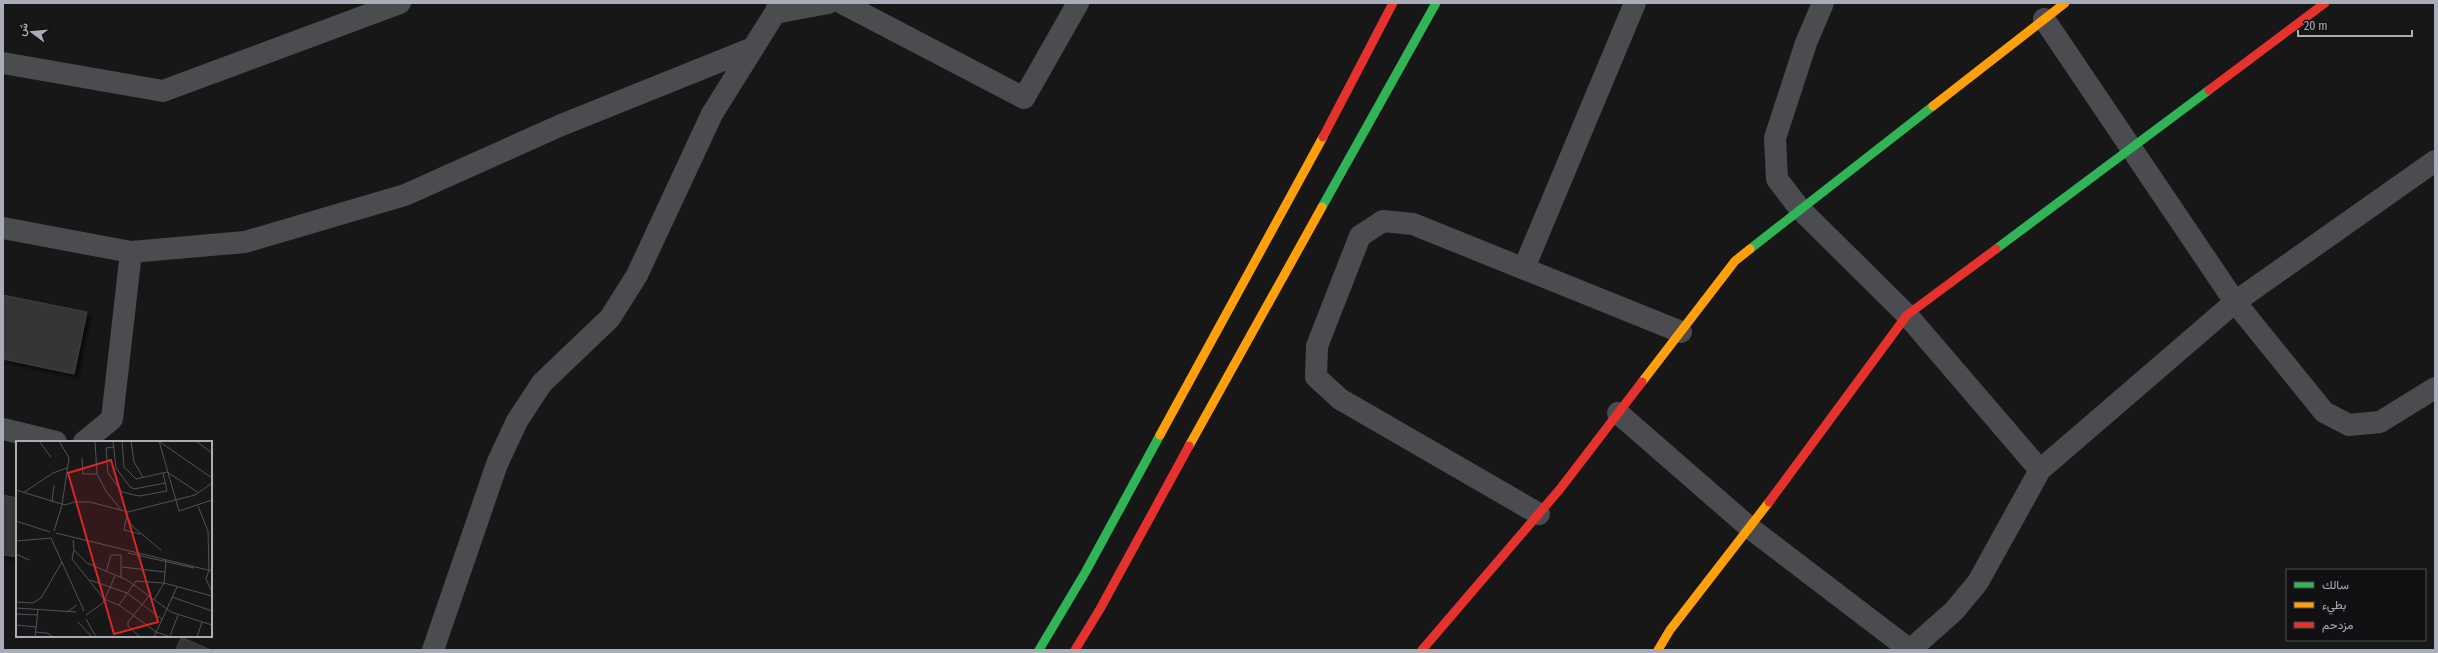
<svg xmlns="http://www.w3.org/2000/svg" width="2438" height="653" font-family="'Fira Sans Condensed',Vazirmatn,sans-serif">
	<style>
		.building { fill: #353536; stroke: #3f4043; filter: url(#shadow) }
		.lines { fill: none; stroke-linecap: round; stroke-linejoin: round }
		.street { stroke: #4b4c50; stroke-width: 22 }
		.fast { stroke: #30b455; stroke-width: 9 }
		.slow { stroke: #ff9f0a; stroke-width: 9 }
		.jam { stroke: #e5322d; stroke-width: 9 }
		.inset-road { fill: none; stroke: #515357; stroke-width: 1 }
		.view { fill: #d62828; fill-opacity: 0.15; stroke: #d62828; stroke-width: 2 }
		.inset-edge { fill: none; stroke: #a8adb8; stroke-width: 2 }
	</style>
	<defs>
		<filter id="shadow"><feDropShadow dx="3.5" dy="3.5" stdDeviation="2" flood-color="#0009"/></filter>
	</defs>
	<rect width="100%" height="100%" fill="#171717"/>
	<path class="building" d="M3,295l84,17 -13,62 -71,-15z
		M3,495l14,3v59l-14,-2z
		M181,637l30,13h-35z"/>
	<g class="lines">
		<path class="street" d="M842,3l182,95 54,-95
			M1823,3l-17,40 -31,95 2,41 23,30 107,106 133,155
			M775,13l53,-10
			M2044,19l191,283 89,110 25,13 31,-3 55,-34
			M3,63l160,28 237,-88
			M3,228l128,24 -19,167 -28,23
			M131,252l114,-10 160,-47 154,-69 194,-78
			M1524,268l111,-265
			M1618,413l132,115 160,122
			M3,429l53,13
			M1539,514l-199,-115 -24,-22 1,-31 43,-110 23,-15 30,3 268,108
			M433,650l64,-186 20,-43 25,-38 68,-65 27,-43 75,-161 63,-101 4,-10
			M1910,650l44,-39 24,-29 62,-112 195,-168 200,-141"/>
		<path class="fast" d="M1322,207l114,-204
			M1750,249l183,-143
			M1996,249l213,-159
			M1039,650l47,-79 74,-136"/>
		<path class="slow" d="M1933,106l132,-103
			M1642,382l93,-121 15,-12
			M1160,435l163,-298
			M1189,446l133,-239
			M1658,650l12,-20 99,-128"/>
		<path class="jam" d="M2209,90l116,-87
			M1323,137l70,-134
			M1769,502l138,-187 89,-66
			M1075,650l25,-41 89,-163
			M1422,650l138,-161 82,-107"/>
	</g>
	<g transform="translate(16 441)">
		<rect width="196" height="196" fill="#171717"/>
		<path class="inset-road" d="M23,0l12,16M97,0l3,27 14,19 4,2 31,-6M106,0l2,26 12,12 31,-7 32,21M115,0l3,21 9,15M143,0l20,70 33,-11M180,0l16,12M144,1l52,36M98,6l-8,1 2,25 14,19 17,4 28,-5 -4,-18M66,17l1,16h14l-2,-33M81,33l9,17 16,20M0,49l49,15 9,-3h16l38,10 67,-17 17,-12M7,52l30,-20 14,-5M36,61l2,-17M182,65l10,25 1,39 -3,9 6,13M109,71l7,14 29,24M111,75l-3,14 16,4M0,80l34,11M38,90l8,-26 7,-47 -10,-17M40,92l156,38M35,97l33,73M57,99l1,10 13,13 40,17 44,32 41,13M0,100l35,-3M58,109l-2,9 32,40 15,6 37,27 15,5M112,112l66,15M0,113l13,6M106,126l43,5M90,131l5,-17h10v23M74,139l37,13 36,27M156,156l40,14M138,159l10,-17 2,-23M0,161l17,1 8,-5 21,-36M103,164l17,-24 28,2 48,13M0,167l60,4M51,171l10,-7M0,173l21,1M70,174l17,-12 12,-27M70,178l10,18M62,181l14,15M0,184l20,2M19,191l12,1 6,4M154,195l8,-21M19,196l3,-27M124,196l-12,-11v-4l21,-26M138,196l23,-50M181,196l5,-15"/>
		<path class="view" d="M95,19l47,162 -44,12 -46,-161z"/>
		<rect width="196" height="196" class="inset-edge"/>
	</g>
	<rect width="2438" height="653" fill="none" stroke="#a8adb8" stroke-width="8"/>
	<rect x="2286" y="569" width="140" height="72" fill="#111113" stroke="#4d4f55"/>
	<rect x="2294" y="582" width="20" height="6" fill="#30b455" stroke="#4d4f55"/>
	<text x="2322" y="589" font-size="12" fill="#a8adb8">سالك</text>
	<rect x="2294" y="602" width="20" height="6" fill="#ff9f0a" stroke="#4d4f55"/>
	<text x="2322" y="609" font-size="12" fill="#a8adb8">بطيء</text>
	<rect x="2294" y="622" width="20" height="6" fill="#e5322d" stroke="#4d4f55"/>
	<text x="2322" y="629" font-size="12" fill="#a8adb8">مزدحم</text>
	<g transform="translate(32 32) rotate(286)" stroke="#111113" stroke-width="3" paint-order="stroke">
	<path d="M0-3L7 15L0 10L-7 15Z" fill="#a8adb8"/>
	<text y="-6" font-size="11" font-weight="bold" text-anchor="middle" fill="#a8adb8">ش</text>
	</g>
	<path d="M2298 30v6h114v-6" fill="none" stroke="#a8adb8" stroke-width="2"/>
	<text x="2304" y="30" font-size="12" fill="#a8adb8" stroke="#111113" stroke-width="3" paint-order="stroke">20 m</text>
</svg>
